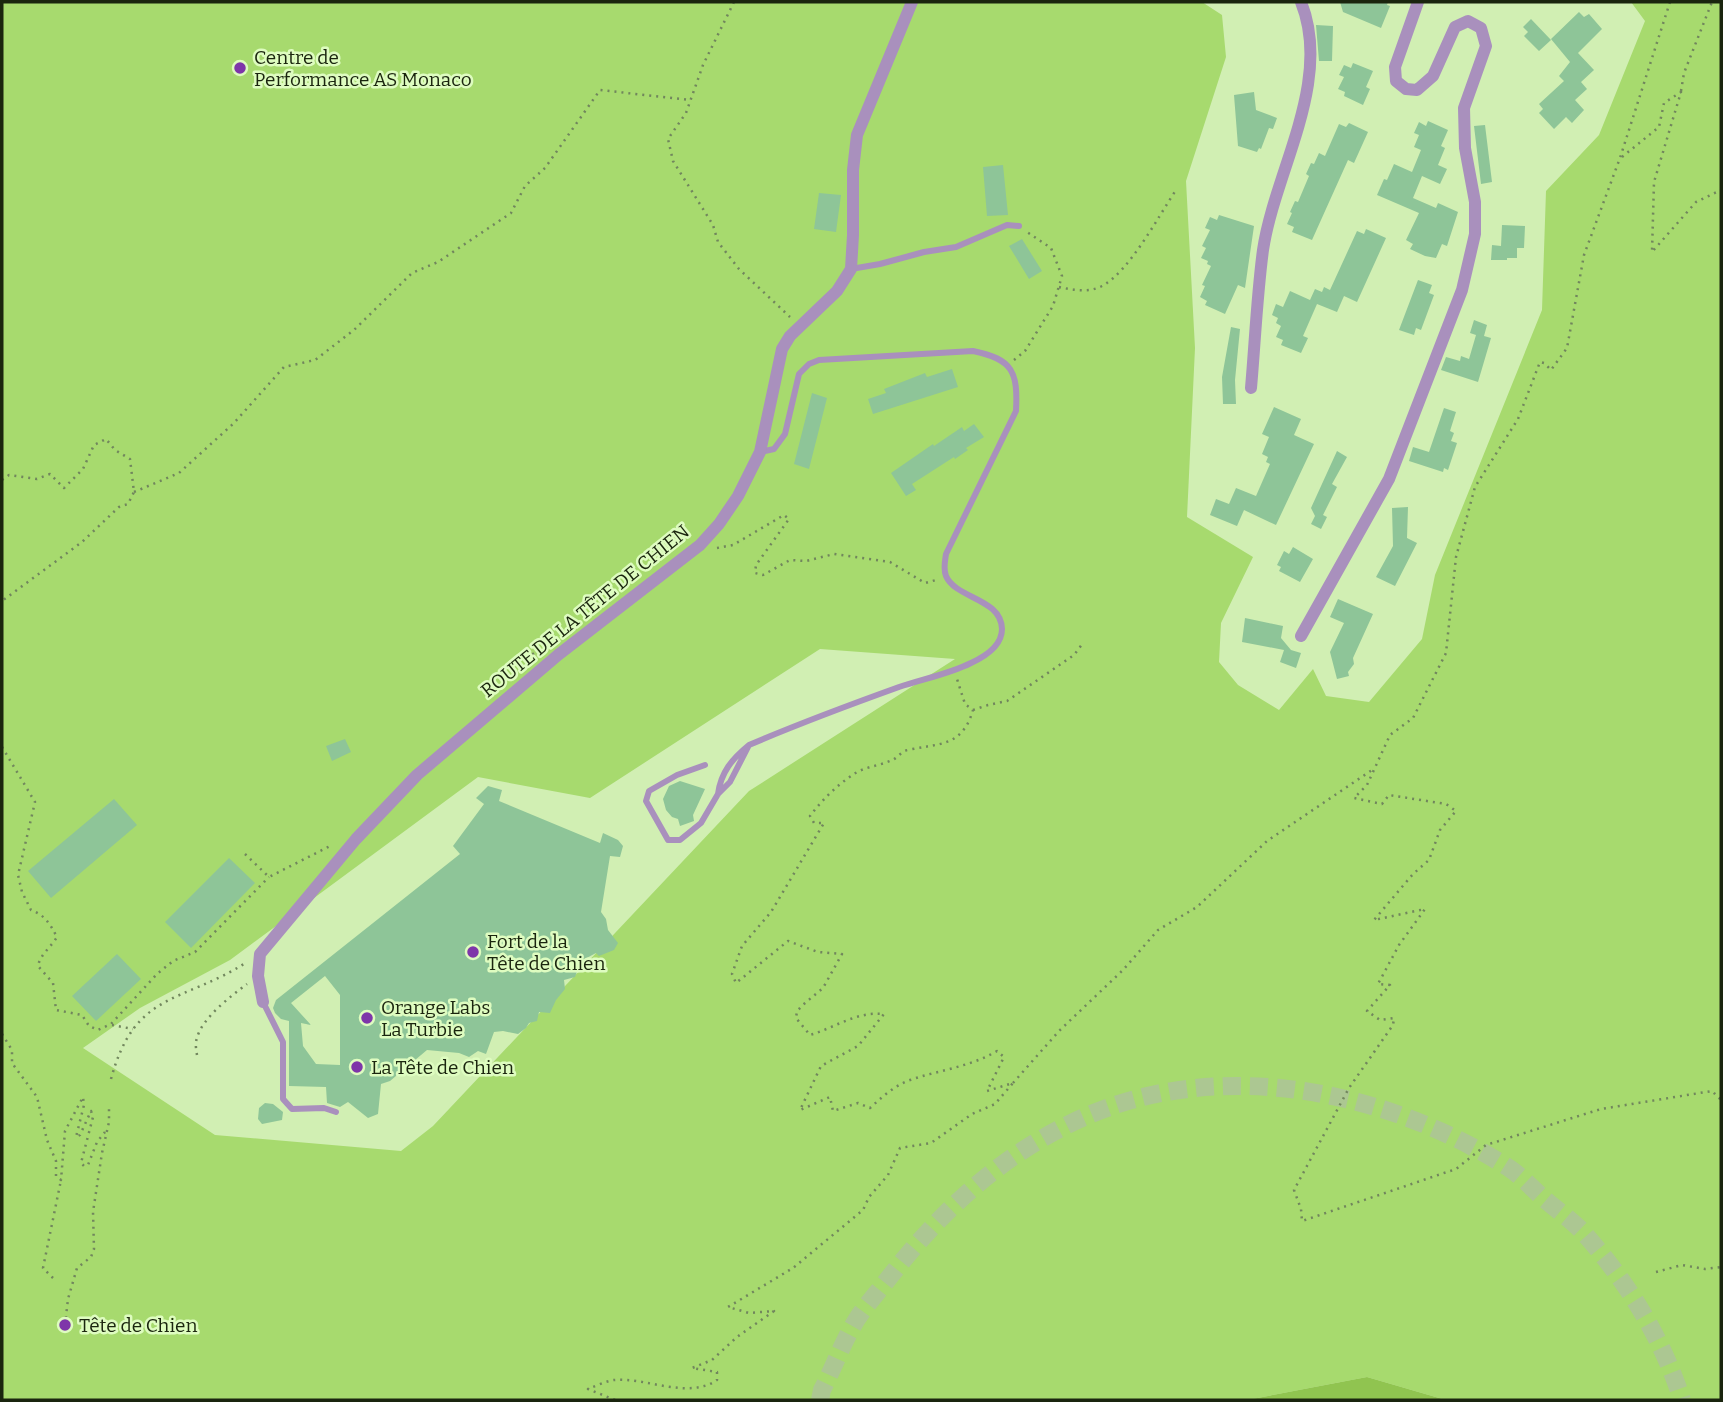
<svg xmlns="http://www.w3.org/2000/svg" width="1723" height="1402" font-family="Bitter,serif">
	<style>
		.green { fill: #a7da6e; fill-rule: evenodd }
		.forest { fill: #90c450 }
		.building { fill: #8ec598; fill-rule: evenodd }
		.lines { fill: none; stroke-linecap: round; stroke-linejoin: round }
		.primary-tunnel { stroke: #acc792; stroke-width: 18; stroke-dasharray: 18 9; stroke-linecap: butt }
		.path { stroke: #71865d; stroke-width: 2.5; stroke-dasharray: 2 5; stroke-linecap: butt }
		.lane { stroke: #a990bd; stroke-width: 6 }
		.street { stroke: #a990bd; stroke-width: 12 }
		.poi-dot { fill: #7e36a9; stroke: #defcc0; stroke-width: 2.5 }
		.labels { text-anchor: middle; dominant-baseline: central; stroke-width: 5; stroke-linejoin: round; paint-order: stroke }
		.poi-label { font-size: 19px; fill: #1a250e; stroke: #defcc0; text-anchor: start }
		.street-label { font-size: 19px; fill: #1a250e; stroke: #defcc0 }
	</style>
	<rect width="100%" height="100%" fill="#d1efb3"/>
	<path class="green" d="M2,2h1200l20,13 4,42 -40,124 9,167 -8,169 66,40 -32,66 -2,39 19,23 41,25 34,-41 13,27 43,6 53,-63 13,-64 107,-265 4,-119 53,-56 46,-114 -14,-19h90v1398h-275l-79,-23 -120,23h-1245zM820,649l135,10 -206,132 -316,335 -32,25 -186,-16 -132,-87 57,-40 90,-48 248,-183 112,21z"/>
	<path class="forest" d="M1367,1377l79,23h-199z"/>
	<path class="building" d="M1340,2h48l-1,3 3,1 -9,22 -38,-16z
		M1579,12l5,5 5,-3 13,15 -24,24 16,17 -13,12 6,7 -12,11 9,10 -12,13 -6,-6 -12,12 -15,-16 4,-4 -4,-5 25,-23 -5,-5 11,-14 -19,-23z
		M1531,19l20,21 -12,11 -15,-15 4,-4 -5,-5z
		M1316,25l17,1 -1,35h-13z
		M1353,63l20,8 -7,16 4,2 -7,16 -19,-9 1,-4 -7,-3 6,-12 -5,-2 5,-10 7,3z
		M1254,92l2,18 21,8 -4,11 -4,-1 -8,21 -2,-1 -2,4 -19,-6 -4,-51z
		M1428,121l20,9 -7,16 4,2 -7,17 9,4 -7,15 -18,-8 -9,22 23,10 2,-5 20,9 -11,34 -5,-2 -6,14 -11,-2 -15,-7 3,-5 -7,-4 13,-27 -42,-18 7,-16 3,1 7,-16 18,8 9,-22 -7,-3 5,-12 -5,-2 5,-11 7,4z
		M1349,123l19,9 -14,31 -6,-3 -36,80 -20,-8 2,-5 -7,-3 5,-11 -2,-1 5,-11 3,1 11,-26 -3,-2 5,-11 3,1 5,-11 6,3 14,-32 7,3z
		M1485,125l7,57 -11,2 -7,-58z
		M1003,165l5,50 -21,1 -4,-49z
		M819,193l22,2 -5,37 -22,-3z
		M1219,215l35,11 -9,62 -7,-3 -13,29 -20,-9 2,-4 -7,-4 5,-11 -3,-1 9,-19 -4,-2 1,-3 -7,-3 5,-10 -4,-2 8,-16 -5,-2 5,-11 7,3z
		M1502,225l23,1 -1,22h-7v10h-10v2h-16l1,-15 9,1z
		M1366,229l20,9 -29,64 -13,-6 -7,16 -20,-8 -14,32 5,2 -7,15 -20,-8 2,-5 -7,-3 5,-11 -5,-3 2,-5 -6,-3 4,-11 7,3 7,-16 20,9 5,-11 7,3 2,-5 6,3 27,-59 7,3z
		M1022,239l20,32 -13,8 -20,-33z
		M1418,280l14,5 -3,8 5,2 -13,35 -5,-2 -2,7 -15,-5z
		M1474,320l13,5 -3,11 7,2 -13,44 -37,-12 5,-13 14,4 1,-5 8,3 7,-24 -6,-2z
		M1231,327l9,2 -5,51 1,24h-13l-1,-27z
		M952,369l6,18 -85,27 -5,-15 18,-6 -2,-4 41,-16 2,4z
		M812,393l15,5 -18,71 -15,-5z
		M1274,407l27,12 -7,16 20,9 -38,81 -32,-15 -7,16 -27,-11 6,-16 13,5 7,-16 20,8 14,-32 -4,-2 2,-5 -6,-3 7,-17 -7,-3z
		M1444,408l12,4 -6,19 4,2 -3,8 6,2 -9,27 -4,-2 -1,4 -34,-11 4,-14 16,5z
		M974,424l10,13 -18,11 2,2 -13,9 -1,-2 -42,27 4,6 -10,6 -15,-23 42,-29 1,2 28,-19 2,4z
		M1337,451l10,6 -15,27 5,3 -14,28 4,2 -6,12 -10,-5 4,-8 -4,-8z
		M1408,507l-1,31 10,5 -22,43 -19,-9 17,-31 -1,-38z
		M1293,547l20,12 -13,23 -21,-11 2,-4 -4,-2 7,-14 5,3z
		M1338,599l35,15 -20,44 1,6 -6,8 1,4 -12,3 -7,-27 14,-29 -14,-6z
		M1245,618l38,8 -2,12 10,12 10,3 -5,15 -16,-6 4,-12 -42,-8z
		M345,739l6,13 -19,9 -6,-15z
		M680,781l25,8 -12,26 1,6 -14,5 -2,-7 -6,-2 -6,-7 -3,-11 6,-13z
		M488,786l14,4 -3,11 101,42 3,-10 15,7 5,6 -3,11 -10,-1 -9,56 5,7 2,11 10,13 -4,7 -15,6 -3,-3 -15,8 -6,16 -11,3 1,9 -9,11 -6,13 -11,-1 -2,9 -8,2 -3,5 -8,6 -15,-3 -9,1 -8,22 -8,-3 -9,6 -10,-4 -32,-3 -37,31 -9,3 -3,30 -10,4 -20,-16 -8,5 -13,-4 -1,-16 -37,-1v-65l-8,-2 -6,-6 -2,-5 3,-8 184,-146 -7,-8 31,-42 -8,-6zM325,976l15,19v70l-24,-1 -13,-18 -2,-23 10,2 -20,-22z
		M114,799l23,26 -86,73 -23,-27z
		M229,858l26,25 -64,65 -26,-26z
		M117,954l24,25 -45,42 -24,-25z
		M265,1103l8,1 10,8 -1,8 -20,4 -4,-5 1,-11z"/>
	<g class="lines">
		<path class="primary-tunnel" d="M820,1400l2,-10c12,-23 21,-49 35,-71 9,-14 21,-27 31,-40 54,-69 114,-125 194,-161 137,-62 304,-28 427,50 12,8 23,20 34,30 13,11 27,21 39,33 44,49 80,106 100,169"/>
		<path class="path" d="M734,2l-31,63 -17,48 -18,26 5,22 40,64 5,17 21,27 51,48
			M1670,2l-50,156 -36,97 -17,93 -16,22 -7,-7 -4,-1 -22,57 -43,68 -19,70 -10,96 -33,65 -23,17 -23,50 -13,13 28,6 7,-9 57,9 10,7 -16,19 -11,30 -16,14 -39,46 51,-11 -26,36 -21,39 12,1 -23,26 13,9 14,-2 -1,7 -44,63 -55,102 7,19 1,12 154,-52 30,-24 115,-36 111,-18 9,9
			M1681,91l3,-18 28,-71
			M1622,157l37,-30 5,-24 17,-11 -27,90 -2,70 44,-50 25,-12
			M1059,287c14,3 30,6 43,-1 27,-14 56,-69 74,-96
			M1014,360l11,-9 28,-45 9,-30 -11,-28 -24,-16
			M2,480l7,-5 28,4 13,-5 14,14 19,-19 11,-24 12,-6 9,11 15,9 4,33 -6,12 -9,3 -37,35 -80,59
			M134,492l45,-19 55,-50 50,-56 31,-7 39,-30 58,-57 26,-11 73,-49 14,-27 20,-18 55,-78 90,10
			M717,548l16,-3 51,-30 5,4 -33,46 -1,8 8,2 27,-15 16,1 28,-7 56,8 35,21 11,-3
			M529,660l1,-4 23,-16
			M973,710l15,-5 19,-4 67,-46 9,-12
			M2,747l33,55 -17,73 4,17 9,18c14,5 19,14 26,27 -6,10 -17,18 -19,29l15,17 3,27 26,5 7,11 9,4 13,-6 46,-50 16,-13 22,-9 74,-75
			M245,854l24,23 63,-32
			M112,1025l21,4
			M2,1034l10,16v13l25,34 10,43 9,21v15l5,4 4,-49 18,-34 1,8 -8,32 4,-2 11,-24 2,6 -12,46 3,3 4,-1 9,-23 8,-10
			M197,1055c-1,-6 -2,-12 0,-17 5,-20 34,-42 50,-54
			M111,1079c24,-89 71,-75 136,-117
			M1013,1083l46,-52 64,-61 35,-40 39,-23 70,-66 105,-71
			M1656,1272l26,-7 23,4 16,-2
			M53,1278l-10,-10 18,-88
			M65,1325l3,-26 9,-31 14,-11 3,-8 -1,-37 9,-59 7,-31v-15
			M615,1400l-27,-11c8,-3 18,-8 26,-9 32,-3 74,20 103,0v-8l-25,-4 20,-8 25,-23 37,-26 -25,2 -21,-6 65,-39 70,-58 6,-13 19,-22 12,-27 31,-5 41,-29 23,-10 18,-21 -26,8 17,-34 -7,-6c-27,16 -58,19 -87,29 -16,6 -28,17 -40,28l-12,-5 -25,8 -3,-14 -30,13 21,-44 37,-20 26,-32c-27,-3 -50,14 -74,21l-14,-17 1,-7 8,-8 18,-15 19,-34 -24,-2 -30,-11 -52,42 -4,-9 10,-28 29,-34 53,-89h-10l-4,-7c12,-16 27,-31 44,-42 10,-7 24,-8 36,-13 7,-2 11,-10 18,-11 30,-7 54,-2 65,-40l-8,-6 -8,-25"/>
		<path class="lane" d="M851,269l29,-5 44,-12 32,-5 51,-22 12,1
			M705,765l-28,10 -28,16 -3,10 22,39h12l21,-17 17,-29 12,-12 18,-35
			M718,794c3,-22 14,-35 31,-49 49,-21 100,-40 150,-58 24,-8 50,-13 72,-24 13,-6 31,-17 31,-34 -1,-31 -46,-30 -56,-53 -3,-7 -1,-15 0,-22l70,-143c2,-39 -3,-52 -43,-60l-154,9 -10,4 -10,10 -14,60 -11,15 -14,3
			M263,1002l20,40v57l9,10 32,-1 12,4"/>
		<path class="street" d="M1251,388c4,-46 6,-93 12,-138 12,-80 70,-168 38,-248
			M1301,636l88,-157 73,-189 13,-56v-32l-10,-54 -1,-40 22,-62 -5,-18 -13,-7 -13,6 -22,49 -16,14 -11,-1 -10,-8 -1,-14 23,-65
			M263,1002l-5,-26 2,-22 96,-115 61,-64 141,-120 142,-110 19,-21 19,-28 22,-44 22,-103 8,-13 47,-45 14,-22 2,-34v-65l4,-35 55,-133"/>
	</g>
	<g class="poi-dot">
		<circle cx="240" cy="68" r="7"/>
		<circle cx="473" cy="952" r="7"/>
		<circle cx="367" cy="1018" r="7"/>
		<circle cx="357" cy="1067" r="7"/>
		<circle cx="65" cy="1325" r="7"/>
	</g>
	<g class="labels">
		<g class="poi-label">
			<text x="254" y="57">Centre de<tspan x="254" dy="22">Performance AS Monaco</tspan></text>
			<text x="487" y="941">Fort de la<tspan x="487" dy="22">Tête de Chien</tspan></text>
			<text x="381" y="1007">Orange Labs<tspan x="381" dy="22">La Turbie</tspan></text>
			<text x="371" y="1067">La Tête de Chien</text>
			<text x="79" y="1325">Tête de Chien</text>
		</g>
		<g class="street-label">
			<text transform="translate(585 611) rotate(-39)">ROUTE DE LA TÊTE DE CHIEN</text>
		</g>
	</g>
	<rect width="1723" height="1402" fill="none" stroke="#1a250e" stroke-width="7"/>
</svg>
